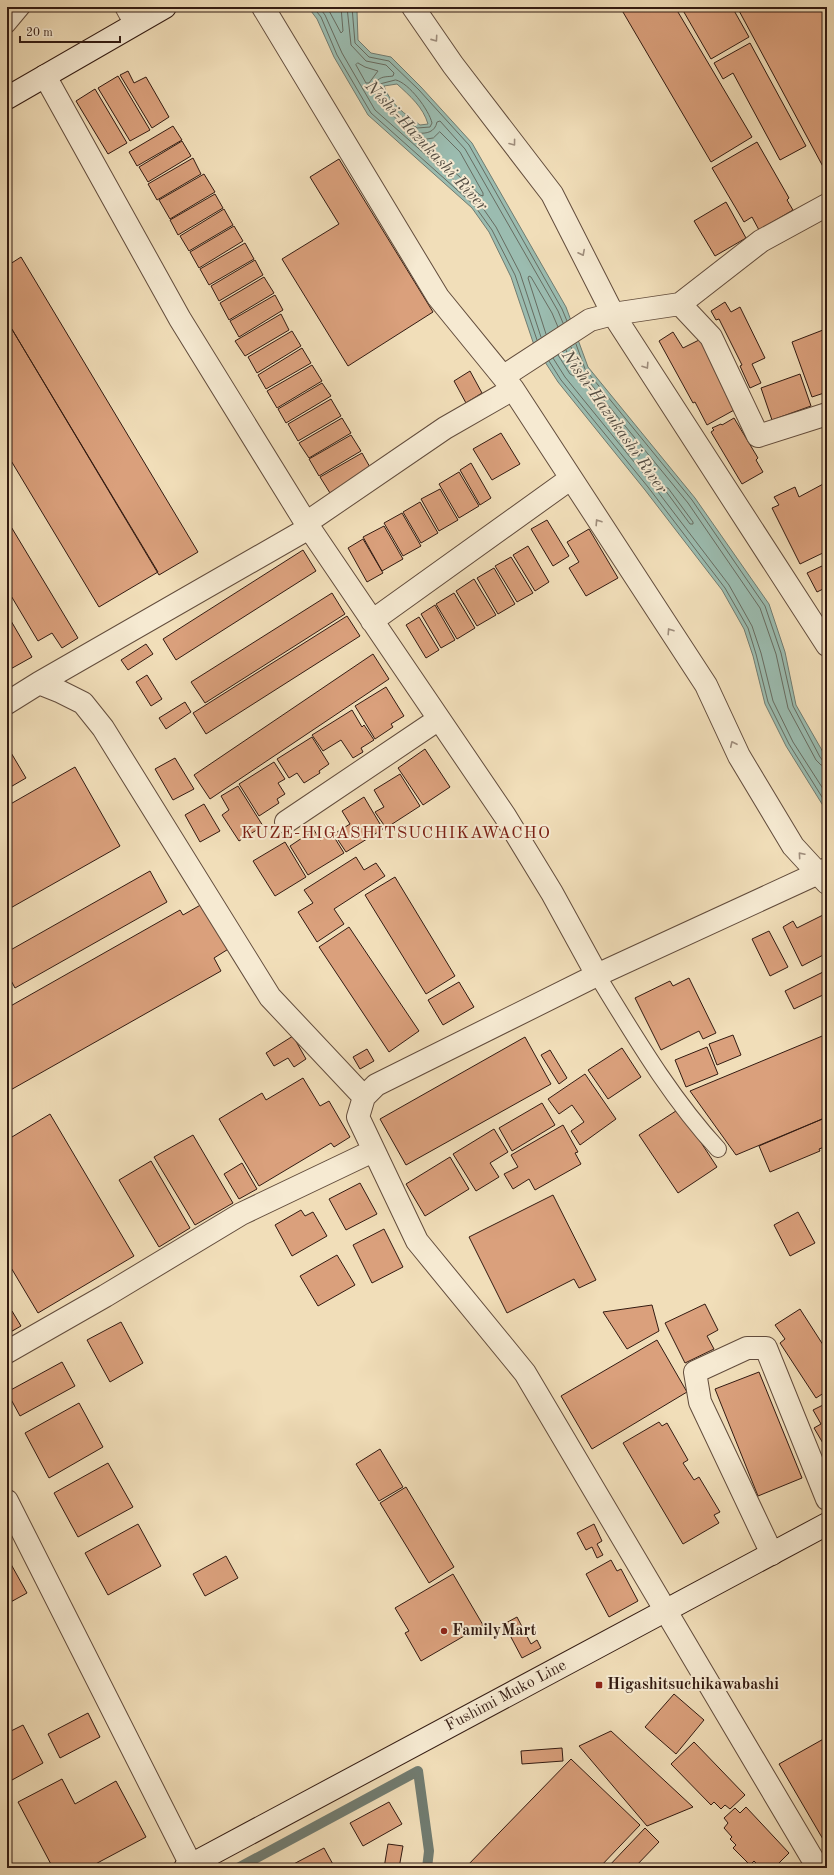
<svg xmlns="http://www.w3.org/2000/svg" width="834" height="1875" font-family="'Old Standard TT',serif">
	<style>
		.water { fill: #9bbcb0; stroke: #717c71; fill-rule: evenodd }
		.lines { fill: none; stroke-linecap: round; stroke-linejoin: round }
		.shore { stroke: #676c61; stroke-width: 1 }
		.stream { stroke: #717c71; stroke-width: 10 }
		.building { fill: #daa07c; stroke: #331b12 }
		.lane-casing { stroke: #624c3c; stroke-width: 18 }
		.street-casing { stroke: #624c3c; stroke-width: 24 }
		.secondary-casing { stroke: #331b12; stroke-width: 24 }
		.lane { stroke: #f6ead2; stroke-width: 16 }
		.street { stroke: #f6ead2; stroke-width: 22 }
		.secondary { stroke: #f6ead2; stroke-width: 22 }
		.oneway { stroke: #9e8d7c }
		.poi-dot { fill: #8f2418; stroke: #f6ead2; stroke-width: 1.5 }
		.labels { text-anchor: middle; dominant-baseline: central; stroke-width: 4; stroke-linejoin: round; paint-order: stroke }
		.poi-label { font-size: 16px; font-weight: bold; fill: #331b12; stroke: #f6ead2; text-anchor: start }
		.street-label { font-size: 16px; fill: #331b12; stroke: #f6ead2 }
		.water-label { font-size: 17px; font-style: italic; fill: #524b41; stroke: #f6ead2 }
		.neighbourhood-label { font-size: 17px; letter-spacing: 1px; fill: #7a1f14; stroke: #f6ead2 }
	</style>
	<rect width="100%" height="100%" fill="#f1deb9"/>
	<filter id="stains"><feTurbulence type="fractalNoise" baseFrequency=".005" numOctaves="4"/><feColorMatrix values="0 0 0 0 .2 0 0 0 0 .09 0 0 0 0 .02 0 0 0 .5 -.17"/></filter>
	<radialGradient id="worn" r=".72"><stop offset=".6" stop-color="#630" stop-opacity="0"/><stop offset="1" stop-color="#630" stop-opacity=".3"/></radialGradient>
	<path class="water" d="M308,7h48l1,4 1,29 13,13 20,4 30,30 51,56 94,164 22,60 107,131 74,106 16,48 11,53 31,54v53l-41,-66 -21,-42 -12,-48 -9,-27 -22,-39 -77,-100 -87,-108 -24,-37 -23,-68 -22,-45 -17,-24 -104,-93 -34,-58 -17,-38zM397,84c13,12 26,23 31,40l-8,1c-15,-11 -30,-21 -36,-39z"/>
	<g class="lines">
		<path class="shore" d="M313,7l8,10 16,38 34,58 103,92 18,25 23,45 22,65
			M319,7l6,8 17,38 33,57 103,91 18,26 24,46 21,64
			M327,7l14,26 2,-2 -2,-24
			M347,7l4,38 15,16 20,4 8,8 -1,3c-5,1 -11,0 -15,4 -16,15 28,48 39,53 10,1 18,-1 20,-11l3,-1 25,28 93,162 5,12
			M352,7l3,36 14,14 20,4 30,29 50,55 93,164 5,12
			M358,63l7,4 13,4 -9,12h-3l-10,-18z
			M396,80c13,3 33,30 36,43l-2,4 -13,1c-11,-9 -41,-27 -36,-44z
			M440,132l20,20 23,41v3l-3,-1 -59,-53v-2l12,-2z
			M546,334l-18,-56 1,-2 2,1 21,36 6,14
			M576,344l9,25 107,131 73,106 16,47 12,53 27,51 3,4h4
			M571,347l10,25 107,131 72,105 16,46 12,54 28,52 5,5 6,1
			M558,355l12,19 4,2 1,-3 -9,-23
			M553,358l12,19 87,107 77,101 23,41 9,27 12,48 20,41 34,53
			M549,361l12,19 87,107 77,101 23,40 8,26 12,48 21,42 38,61
			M596,403h3l41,50 -1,3h-2l-42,-51z
			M665,488h3l25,34v2h-3l-25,-34z"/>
		<path class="stream" d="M238,1868l180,-97 11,80 -2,17"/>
	</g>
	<path class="building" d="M620,7h55l77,130 -41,25z
		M681,7h51l17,30 -38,22z
		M737,7h90v167z
		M750,43l56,103 -26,14 -47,-87 -10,6 -9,-16z
		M128,71l6,12 12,-6 23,40 -17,11 -32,-53z
		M118,76l32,54 -20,11 -32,-53z
		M95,89l32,54 -19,11 -32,-53z
		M173,126l9,14 -45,26 -8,-14z
		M182,141l9,15 -43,26 -9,-15z
		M757,142l32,56 -2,2 6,10 -34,20 -7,-13 -8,5 -32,-54z
		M193,158l8,16 -44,26 -9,-16z
		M339,159l94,153 -85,54 -66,-107 57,-35 -29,-47z
		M204,174l11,18 -45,27 -11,-19z
		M215,194l8,14 -45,27 -8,-15z
		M726,202l20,36 -31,18 -21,-35z
		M224,209l9,16 -44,26 -9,-15z
		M234,226l9,15 -44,27 -9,-16z
		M245,243l9,16 -45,26 -9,-16z
		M21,257l177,295 -39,23 -152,-254v-55z
		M255,260l8,15 -44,26 -8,-15z
		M264,277l10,16 -45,27 -9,-17z
		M275,295l8,15 -44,27 -9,-16z
		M725,302l6,10 9,-5 25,51 -13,6 9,19 -11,5 -10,-22 2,-1 -23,-46 -3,1 -5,-9z
		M281,314l8,16 -44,26 -10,-15z
		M7,321l151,251 -59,35 -92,-153z
		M823,330l4,10v52l-15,5 -20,-55z
		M292,331l9,15 -44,27 -9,-16z
		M673,332l10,16 18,-9 35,70 -29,16 -12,-23 -2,1 -34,-62z
		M302,348l9,15 -45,26 -8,-14z
		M312,365l10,16 -45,27 -10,-17z
		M470,371l12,22 -16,10 -12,-22z
		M800,374l11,32 -39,14 -11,-32z
		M322,383l9,13 -45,27 -8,-14z
		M331,399l10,17 -43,25 -10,-17z
		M342,418l9,15 -42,25 -10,-15z
		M734,418l24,40 -2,2 7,12 -21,12 -31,-52 3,-2 -2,-2 9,-4 1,1z
		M501,433l19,31 -28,16 -19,-31z
		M351,435l10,16 -42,25 -10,-17z
		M362,453l9,16 -41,24 -10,-16z
		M471,463l20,35 -11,7 -20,-35z
		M459,472l20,34 -20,12 -20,-34z
		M825,483l2,4v64l-27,13 -28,-56 7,-3 -5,-8 21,-10 4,10z
		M440,489l18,31 -19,11 -18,-32z
		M420,502l18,31 -17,10 -18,-31z
		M402,513l19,33 -18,10 -19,-33z
		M7,520l71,118 -16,10 -10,-15 -14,8 -31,-52z
		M547,520l22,36 -16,10 -22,-37z
		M384,526l19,33 -21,12 -19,-34z
		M589,529l29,49 -32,18 -17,-28 10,-6 -12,-20z
		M363,539l20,34 -16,9 -19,-34z
		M528,546l21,36 -14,9 -22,-36z
		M303,550l13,21 -140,89 -13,-21z
		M511,557l22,36 -16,9 -22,-36z
		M822,566l5,10v11l-10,5 -10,-19z
		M494,568l21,36 -17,10 -21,-36z
		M474,579l22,36 -19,11 -21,-35z
		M332,593l13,21 -140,89 -14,-21z
		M454,593l21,35 -18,11 -21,-35z
		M435,605l20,35 -14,8 -20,-34z
		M7,614l25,43 -25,14z
		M347,616l13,20 -154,98 -13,-21z
		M419,617l20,33 -13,8 -20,-33z
		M146,644l7,10 -25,16 -7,-10z
		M373,654l16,25 -179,120 -16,-24z
		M147,675l15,24 -11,7 -15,-24z
		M386,687l18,29 -13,8 2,3 -18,12 -20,-33z
		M185,702l6,10 -25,17 -7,-11z
		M352,710l10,17 2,-2 10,15 -13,8 2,4 -10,6 -12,-18 -18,11 -11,-16z
		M312,737l17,27 -10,7 1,2 -16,10 -7,-10 -8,5 -12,-19z
		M7,746l19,32 -19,11z
		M425,749l25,38 -27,18 -25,-37z
		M175,758l19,31 -21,11 -18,-31z
		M274,762l11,17 -7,4 7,11 -8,5 2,4 -20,13 -20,-32z
		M75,767l45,79 -113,64v-104z
		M400,774l20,32 -34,22 -11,-16 9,-5 -10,-17z
		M238,786l25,40 -24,15 -17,-26 7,-5 -8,-14z
		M364,797l19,32 -37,23 -12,-18 16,-10 -8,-13z
		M204,804l16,27 -20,11 -15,-27z
		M314,830l6,10 11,-8 13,21 -36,22 -18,-29z
		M285,842l21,35 -31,19 -22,-35z
		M356,857l8,13 12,-7 9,13 -51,33 10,15 -27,18 -19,-30 15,-9 -9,-13z
		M150,871l17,31 -152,86 -8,-15v-21z
		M395,877l60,99 -29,18 -61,-99z
		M204,903l26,45 -16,10 7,13 -214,121v-84l173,-98 3,5z
		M827,913v40l-25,13 -19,-39 10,-6 4,7z
		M349,927l70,104 -30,21 -70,-105z
		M769,931l19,36 -18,9 -18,-37z
		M827,970v23l-33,16 -9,-18z
		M689,978l27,55 -13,6 -4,-8 -38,19 -26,-52 35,-17 3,5z
		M459,982l15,25 -31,18 -15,-25z
		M827,1034v83l-91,38 -46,-64z
		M733,1035l8,20 -24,10 -8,-21z
		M293,1036l13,23 -12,8 -6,-9 -14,8 -8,-13z
		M525,1037l26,47 -145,81 -26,-46z
		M707,1047l11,27 -32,13 -11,-27z
		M622,1048l19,29 -33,22 -20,-29z
		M367,1049l7,12 -14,8 -7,-12z
		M550,1050l17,28 -8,6 -18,-29z
		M585,1074l31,45 -36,26 -9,-14 13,-9 -12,-17 -13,9 -11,-15z
		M303,1078l17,28 9,-5 21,36 -16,10 -3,-4 -72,43 -40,-67 43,-26 4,7z
		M542,1103l13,22 -43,26 -13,-23z
		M679,1109l38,58 -39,26 -39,-58z
		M50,1114l84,142 -96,57 -31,-52v-121z
		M827,1117v29l-8,3 1,2 -50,21 -11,-26z
		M563,1125l15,27 -3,1 6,11 -46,26 -6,-11 -16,10 -9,-15 14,-7 -7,-12z
		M494,1129l14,23 -18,11 9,14 -23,14 -23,-37z
		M193,1135l40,68 -38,22 -41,-68z
		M450,1157l19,32 -44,27 -19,-32z
		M151,1161l39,67 -31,19 -40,-67z
		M242,1163l15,26 -18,10 -15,-25z
		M360,1183l17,31 -31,16 -17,-31z
		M553,1195l43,85 -17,8 -5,-9 -67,34 -38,-76z
		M301,1210l4,6 8,-4 14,24 -35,20 -17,-31z
		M798,1212l17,31 -25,13 -16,-31z
		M384,1229l19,38 -31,16 -19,-38z
		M337,1255l18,30 -37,21 -18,-30z
		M705,1304l13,26 -11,6 7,13 -29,14 -20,-40z
		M652,1305l7,26 -32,18 -24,-37z
		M800,1309l27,42v40l-11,7 -36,-55 5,-4 -10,-14z
		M12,1311l9,15 -14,8v-20z
		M121,1322l22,41 -33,19 -23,-42z
		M657,1340l30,52 -95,57 -31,-53z
		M62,1362l13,24 -55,30 -13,-24z
		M759,1372l43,106 -44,18 -43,-107z
		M79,1403l24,44 -54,31 -24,-45z
		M827,1403v47l-13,-22 7,-4 -8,-14z
		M659,1422l3,4 5,-3 21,37 -5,3 11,17 5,-3 21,35 -6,3 5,8 -36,21 -60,-101z
		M380,1449l23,38 -24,14 -23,-37z
		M108,1463l25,44 -55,30 -24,-44z
		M406,1487l48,80 -25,16 -49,-80z
		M138,1524l23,42 -53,29 -23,-42z
		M594,1524l8,17 -5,3 6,11 -6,3 -5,-11 -6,3 -9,-17z
		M226,1556l12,22 -33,18 -12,-22z
		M7,1557l20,36 -20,11z
		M611,1560l6,11 4,-2 17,32 -29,16 -23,-43z
		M453,1574l30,51 -62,36 -16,-28 4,-2 -14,-23z
		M517,1617l14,27 6,-4 4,8 -19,10 -18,-34z
		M674,1694l30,26 -28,34 -31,-27z
		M88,1713l12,24 -40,21 -12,-24z
		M23,1725l20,38 -31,17 -5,-8v-39z
		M611,1731l82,76 -46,19 -68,-80z
		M827,1737v109l-48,-82z
		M694,1742l51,53 -15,14 -5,-4 -4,4 -7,-7 -3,3 -40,-41z
		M562,1748l1,13 -41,3 -1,-13z
		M571,1759l69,66 -41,43h-134z
		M62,1779l13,25 41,-23 30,56 -58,31h-35l-35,-66z
		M389,1802l13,22 -39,22 -13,-23z
		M746,1807l43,46 -15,15 -4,-3 -4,3h-5l-7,-7 -4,4 -17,-17 3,-3 -6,-6 2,-2 -8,-9 4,-5 -4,-5 11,-10 5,5z
		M645,1828l14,14 -25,26h-27z
		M388,1844l15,2 -4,22h-15z
		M324,1848l11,20h-49z"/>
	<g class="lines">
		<defs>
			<path id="lane" d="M123,7l10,18
				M7,25l15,-18
				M597,975c37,60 73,122 121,174"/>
			<path id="street" d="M263,7l175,290 75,92 193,296 33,71 54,90 34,37
				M413,7l40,58 99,129 61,120 214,331
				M45,76l135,243 126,204 199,293 47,77 45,82
				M680,304l31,33 47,99 69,-22
				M504,376l86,-56 23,-6 67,-10 81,-63 66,-36
				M306,523l139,-95 68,-39
				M372,621l198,-142
				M39,683l20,8 24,12 20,25 167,269 94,100
				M7,703l32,-20 270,-155
				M286,822l153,-103
				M7,1352l98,-56 136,-82 132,-63
				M7,1501l184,364
				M772,1554l-72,-152 -5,-30 52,-24h19l61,151
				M818,1868l-293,-495 -108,-132 -59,-124 6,-20 12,-12 221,-110 230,-106"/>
			<path id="secondary" d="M7,98l158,-91
				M185,1868l642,-344"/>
		</defs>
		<use href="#lane" class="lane-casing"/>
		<use href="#street" class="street-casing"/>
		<use href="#secondary" class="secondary-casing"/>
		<use href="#lane" class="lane"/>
		<use href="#street" class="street"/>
		<use href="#secondary" class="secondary"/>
	</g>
	<defs><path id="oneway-chevron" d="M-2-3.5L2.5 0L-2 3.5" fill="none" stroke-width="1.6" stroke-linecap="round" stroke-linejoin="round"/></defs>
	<g class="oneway">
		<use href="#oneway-chevron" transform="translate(435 39) rotate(55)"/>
		<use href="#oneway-chevron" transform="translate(513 143) rotate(53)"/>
		<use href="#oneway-chevron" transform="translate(582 253) rotate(63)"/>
		<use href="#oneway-chevron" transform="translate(646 366) rotate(57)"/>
		<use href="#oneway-chevron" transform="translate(598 522) rotate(-123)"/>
		<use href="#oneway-chevron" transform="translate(670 631) rotate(-123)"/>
		<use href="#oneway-chevron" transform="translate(733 744) rotate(-115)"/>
		<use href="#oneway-chevron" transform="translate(801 855) rotate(-131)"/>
	</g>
	<g class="poi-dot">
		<circle cx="444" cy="1631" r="4"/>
		<rect x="595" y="1681" width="8" height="8" rx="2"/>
	</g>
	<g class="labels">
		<g class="poi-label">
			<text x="452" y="1631">FamilyMart</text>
			<text x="607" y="1685">Higashitsuchikawabashi</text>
		</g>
		<g class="street-label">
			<text transform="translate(506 1696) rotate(-28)">Fushimi Muko Line</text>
		</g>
		<g class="water-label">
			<text transform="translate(426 146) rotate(47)">Nishi-Hazukashi River</text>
			<text transform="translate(614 422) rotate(55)">Nishi-Hazukashi River</text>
		</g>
		<g class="neighbourhood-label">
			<text x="396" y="833">KUZE-HIGASHITSUCHIKAWACHO</text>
		</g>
	</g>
	<rect width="834" height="1875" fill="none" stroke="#f1deb9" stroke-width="24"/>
	<rect x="8" y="8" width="818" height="1859" fill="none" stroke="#331b12" stroke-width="2"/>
	<rect x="12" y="12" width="810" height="1851" fill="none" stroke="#331b12"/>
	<path d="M20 36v6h100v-6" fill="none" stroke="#331b12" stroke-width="2"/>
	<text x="26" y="36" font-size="12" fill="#331b12" stroke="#f6ead2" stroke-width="3" paint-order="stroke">20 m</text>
	<rect width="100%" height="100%" filter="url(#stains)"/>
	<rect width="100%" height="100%" fill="url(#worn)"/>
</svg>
